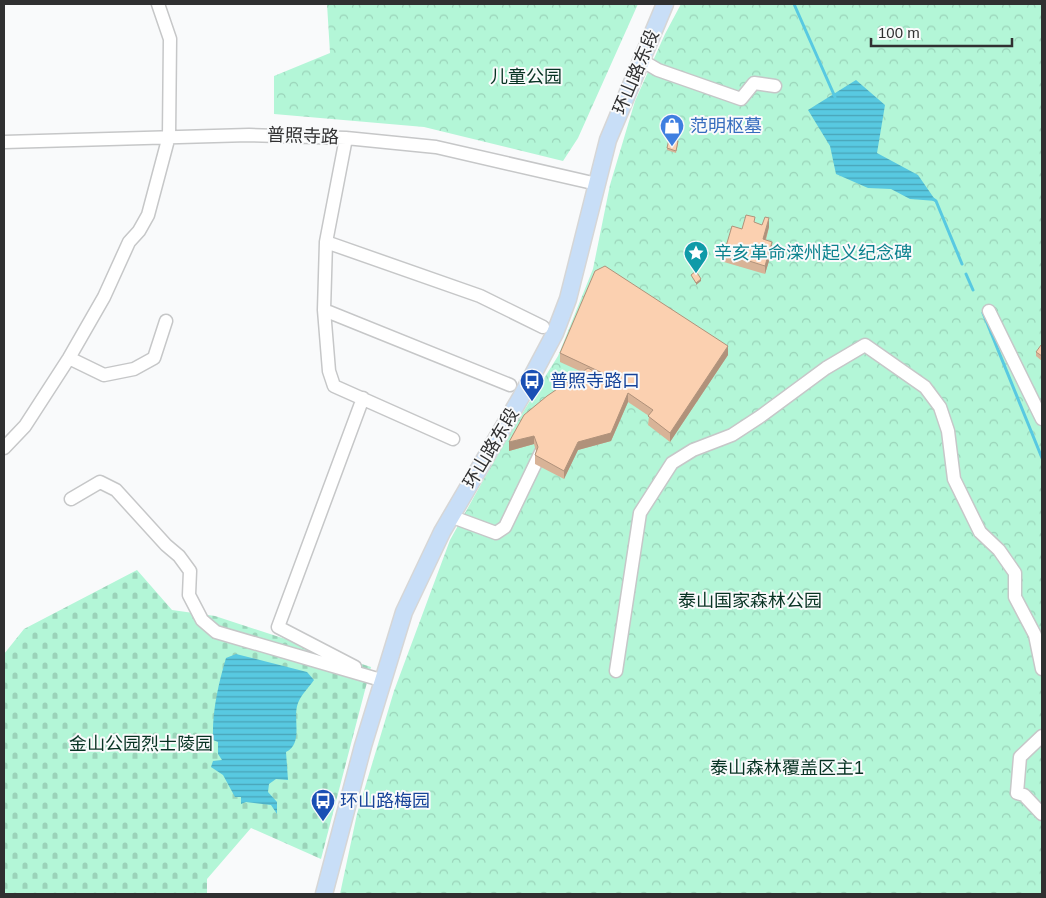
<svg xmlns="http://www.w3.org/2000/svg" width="1046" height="898" font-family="Helvetica,'Noto Sans SC',sans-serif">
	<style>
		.forest { fill: url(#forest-crowns) }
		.cemetery { fill: url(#cemetery-stones) }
		.water { fill: url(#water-rules) }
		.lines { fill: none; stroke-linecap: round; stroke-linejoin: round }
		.stream { stroke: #58c9e1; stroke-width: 3 }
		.minor-casing { stroke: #c6c7c8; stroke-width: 15 }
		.major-casing { stroke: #d6d6d6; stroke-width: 19 }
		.minor { stroke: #fff; stroke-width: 12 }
		.major { stroke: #c8def7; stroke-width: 16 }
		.wall { fill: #d8b397 }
		.shaded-wall { fill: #b0927b }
		.building { fill: #fbd0b0; stroke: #b0927b }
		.labels { text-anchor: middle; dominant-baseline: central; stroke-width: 4; stroke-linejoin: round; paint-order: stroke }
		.street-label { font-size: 18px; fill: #303031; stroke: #f9fafb }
		.park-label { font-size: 18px; fill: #073323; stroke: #f9fafb }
		.shop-label { font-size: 18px; fill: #366cbe; stroke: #f9fafb; text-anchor: start }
		.culture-label { font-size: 18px; fill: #0d838f; stroke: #f9fafb; text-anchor: start }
		.transit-label { font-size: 18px; fill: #164399; stroke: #f9fafb; text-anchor: start }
	</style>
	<defs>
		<pattern id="forest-crowns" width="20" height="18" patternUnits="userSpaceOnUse" patternTransform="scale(1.25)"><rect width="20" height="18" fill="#b3f6d7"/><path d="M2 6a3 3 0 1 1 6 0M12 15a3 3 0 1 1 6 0" fill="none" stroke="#9ad3b9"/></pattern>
		<pattern id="cemetery-stones" width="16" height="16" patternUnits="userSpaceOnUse" patternTransform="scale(1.25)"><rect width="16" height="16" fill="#b3f6d7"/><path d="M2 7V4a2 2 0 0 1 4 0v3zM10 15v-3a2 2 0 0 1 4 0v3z" fill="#9ad3b9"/></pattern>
		<pattern id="water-rules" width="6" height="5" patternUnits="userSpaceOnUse" patternTransform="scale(1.25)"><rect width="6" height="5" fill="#58c9e1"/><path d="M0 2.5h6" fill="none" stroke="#49a4b7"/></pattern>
	</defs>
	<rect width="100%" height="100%" fill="#f9fafb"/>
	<path class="forest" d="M327,4h311l-60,134 -15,23 -139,-34 -150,-13v-38l56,-23z
		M681,4h361v890h-702l17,-80 37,-123 56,-151 55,-99 53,-85 35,-87 17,-84 25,-84 30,-67z"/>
	<path class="cemetery" d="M137,570l35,40 43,6 156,51 -50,192 -70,-31 -44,51v15h-203v-240l20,-25z"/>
	<path class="water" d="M856,80l29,25 -8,48 41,22 18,26 -26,-2 -19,-10 -23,-1 -32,-14 -6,-28 -22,-36z
		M236,654l71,18 7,8c-5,7 -13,15 -16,23 -6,15 6,40 -12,49l2,28 -12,-1 -7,5 -1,8 9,10v12l-6,-9 -25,-3 -5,2v-7h-6l-12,-22 -12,-8 2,-6 9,-1 -4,-6v-12l-5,-2c-1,-28 5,-55 13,-82z"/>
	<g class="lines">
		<path class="stream" d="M794,4l41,93
			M933,199l3,2 26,63
			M966,274l7,16
			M983,313l59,145"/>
		<defs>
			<path id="minor" d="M641,60l17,10 83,29 13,-16 21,3
				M346,138l-20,104 -2,68 5,61 5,15 119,53
				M4,142l245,-7 97,3 90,9 161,37
				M326,242l154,54 63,31
				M324,310l186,75
				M989,311l53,108
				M69,358l35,17 30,-6 20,-11 12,-37
				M4,448l21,-22 44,-68 35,-61 25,-55 10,-11 9,-16 21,-79 1,-97 -12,-35
				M71,499l29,-17 16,8 50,55 13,11 11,15 -1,24 13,25 14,12 165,48
				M450,516l46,17 9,-6 37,-77
				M355,667l-77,-40 85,-229
				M616,671l24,-158 32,-50 21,-13 39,-15 29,-19 65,-48 39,-23 60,42 15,20 8,24 6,48 26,53 19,18 16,23v24l20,38 7,34
				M1042,736l-22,21 -3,36 7,2 18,19"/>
			<path id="major" d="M324,894l39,-148 41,-134 38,-80 79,-135 34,-64 13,-34 40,-159 57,-136"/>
		</defs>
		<use href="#minor" class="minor-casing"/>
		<use href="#major" class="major-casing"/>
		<use href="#minor" class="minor"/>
		<use href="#major" class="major"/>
	</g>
	<path class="wall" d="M678,143l-2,10 -9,-3v-2z
		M755,223l14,4 -3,13 6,11 -7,23 -41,-12v-9z
		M1042,346v15l-6,-5v-4z
		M560,353l168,2 -58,87 -22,-17 1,-9 -21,-14 -17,39 -33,9 -14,29 -29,-15v-9l1,-4 -2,-7 -25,7 73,-79 -22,-10z"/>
	<path class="shaded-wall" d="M769,218v9l-6,21v-9z
		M772,242v9l-7,23v-8z
		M701,279v2l-5,4v-2z
		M728,346v9l-58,87v-9z
		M628,393v9l-17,39 -33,9 -14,29v-8l14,-29z
		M534,436v8l-25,7v-9z"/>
	<path class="building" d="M669,139l9,2 -2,10 -9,-3z
		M746,215l9,2 -1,5 8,3 3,-8 4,1 -6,21 9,3 -7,24 -41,-13 8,-27 10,3z
		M605,266l123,80 -58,87 -22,-17 5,-6 -25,-17 -17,40 -33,9 -14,29 -29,-16 3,-8 -4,-11 -25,6 15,-27 23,-19 41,-28 21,12 2,-3 -51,-24 35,-82z
		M696,271l5,8 -5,4 -5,-8z
		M1041,345l1,1v10l-6,-4z"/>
	<defs>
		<symbol id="shop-pin" viewBox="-11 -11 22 30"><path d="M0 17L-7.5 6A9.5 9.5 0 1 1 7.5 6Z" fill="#3f7fe0" stroke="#f9fafb"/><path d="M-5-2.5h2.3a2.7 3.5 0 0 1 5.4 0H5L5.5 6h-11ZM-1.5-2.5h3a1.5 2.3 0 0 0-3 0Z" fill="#fff"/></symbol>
		<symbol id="sight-pin" viewBox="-11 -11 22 30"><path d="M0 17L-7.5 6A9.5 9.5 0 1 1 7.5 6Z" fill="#0f9aa8" stroke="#f9fafb"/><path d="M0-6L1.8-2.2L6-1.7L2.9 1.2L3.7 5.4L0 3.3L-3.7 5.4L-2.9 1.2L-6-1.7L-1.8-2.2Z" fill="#fff"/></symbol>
		<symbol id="bus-pin" viewBox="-11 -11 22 30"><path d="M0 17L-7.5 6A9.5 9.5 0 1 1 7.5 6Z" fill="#1a4fb4" stroke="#f9fafb"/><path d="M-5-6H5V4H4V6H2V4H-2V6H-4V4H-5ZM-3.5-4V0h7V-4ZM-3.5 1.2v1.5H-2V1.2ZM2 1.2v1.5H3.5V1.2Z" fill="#fff"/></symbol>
	</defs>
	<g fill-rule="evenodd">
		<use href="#shop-pin" x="658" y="112" width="28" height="38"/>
		<use href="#sight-pin" x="682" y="239" width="28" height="38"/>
		<use href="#bus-pin" x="518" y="367" width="28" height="38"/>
		<use href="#bus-pin" x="309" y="787" width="28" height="38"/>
	</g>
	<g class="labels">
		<g class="street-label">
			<text transform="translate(636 72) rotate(-67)">环山路东段</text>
			<text transform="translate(303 136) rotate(2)">普照寺路</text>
			<text transform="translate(491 448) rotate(-59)">环山路东段</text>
		</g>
		<g class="park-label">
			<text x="526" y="77">儿童公园</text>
			<text x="750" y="601">泰山国家森林公园</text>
			<text x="141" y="744">金山公园烈士陵园</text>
			<text x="787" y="768">泰山森林覆盖区主1</text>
		</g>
		<g class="shop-label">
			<text x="690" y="126">范明枢墓</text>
		</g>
		<g class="culture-label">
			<text x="714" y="253">辛亥革命滦州起义纪念碑</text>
		</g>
		<g class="transit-label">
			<text x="550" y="381">普照寺路口</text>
			<text x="340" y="801">环山路梅园</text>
		</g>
	</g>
	<rect width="1046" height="898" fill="none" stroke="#303031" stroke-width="10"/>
	<path d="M871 38v8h141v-8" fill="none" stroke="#303031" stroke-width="2.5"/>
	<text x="878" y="38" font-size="15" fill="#303031" stroke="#f9fafb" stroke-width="4" paint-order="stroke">100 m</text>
</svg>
